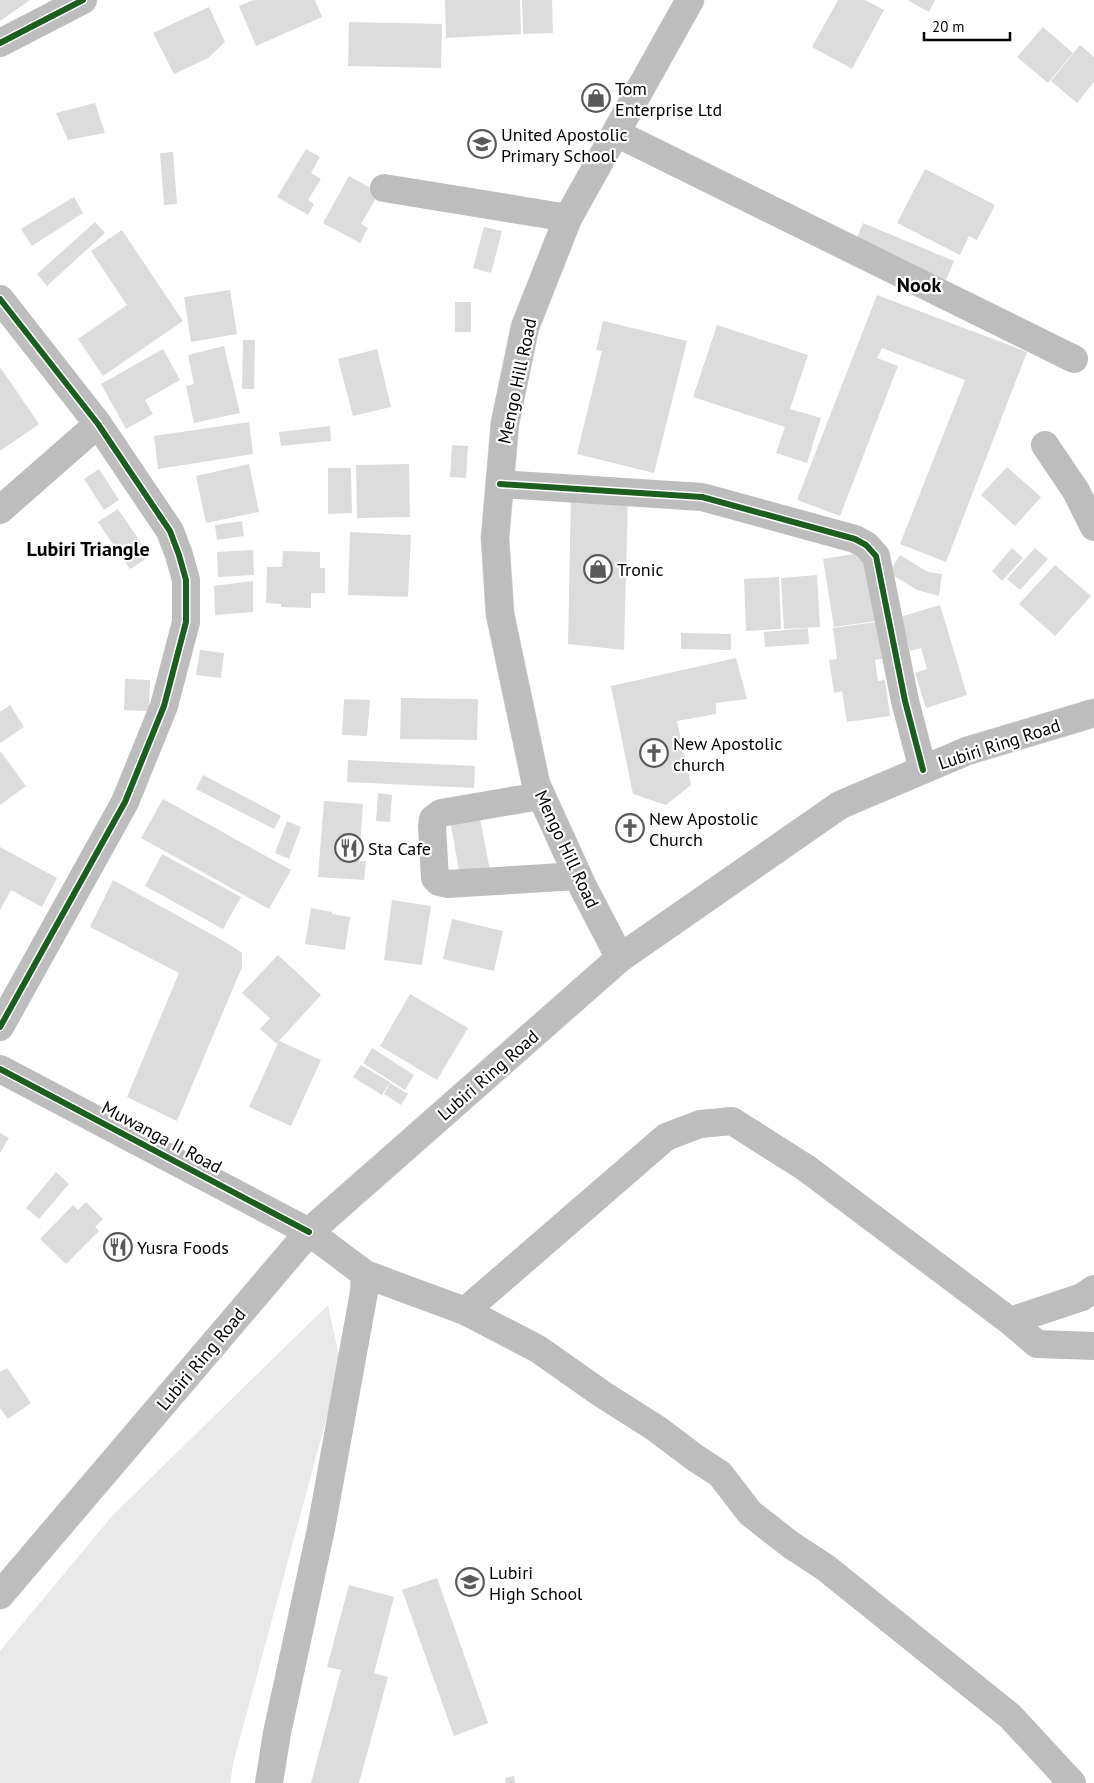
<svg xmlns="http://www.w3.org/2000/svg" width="1094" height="1783" font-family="'PT Sans',sans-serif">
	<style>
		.green { fill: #e9e9e9 }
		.building { fill: #dcdcdc }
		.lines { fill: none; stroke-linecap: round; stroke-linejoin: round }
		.major-casing { stroke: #dbdbdb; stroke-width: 29 }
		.minor { stroke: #bdbdbd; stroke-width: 28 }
		.major { stroke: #bdbdbd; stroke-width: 28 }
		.cycleway-casing { stroke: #fff; stroke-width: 9 }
		.cycleway { stroke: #1b5e20; stroke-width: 6 }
		.labels { text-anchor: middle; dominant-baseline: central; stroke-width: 4.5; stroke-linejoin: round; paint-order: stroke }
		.poi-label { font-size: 18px; fill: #000; stroke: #fff; text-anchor: start }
		.street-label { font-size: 18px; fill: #000; stroke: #fff }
		.quarter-label { font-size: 20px; font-weight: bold; fill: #000; stroke: #fff }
	</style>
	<rect width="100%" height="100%" fill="#fff"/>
	<path class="green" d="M328,1305l13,60 -107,395 -4,23h-230v-132l113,-136z"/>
	<path class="building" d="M0,0h30l-30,21z
		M254,0h61l7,17 -66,29 -17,-40z
		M445,0h75l1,34 -75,4z
		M522,0h30l1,33 -30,1z
		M838,0h27l19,10 -32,59 -40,-22z
		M907,0h28l-6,12z
		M209,7l16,35 -17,16 -34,16 -21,-41z
		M349,22l93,2 -1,44 -93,-2z
		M1043,27l30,26 -25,30 -31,-26z
		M1080,45l14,12v25l-17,21 -26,-22z
		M95,103l10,30 -37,7 -12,-27z
		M306,149l14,8 -9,16 10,6 -13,21 6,4 -6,11 -31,-18z
		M173,152l4,52 -13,1 -4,-52z
		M925,169l70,36 -18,35 -8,-4 -9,19 -63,-32z
		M349,176l30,17 -18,31 7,4 -8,15 -37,-20z
		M74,197l9,16 -51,33 -11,-17z
		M95,222l10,11 -58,53 -10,-12z
		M863,223l91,38 -8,19 -91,-38z
		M484,227l18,4 -11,42 -18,-5z
		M122,230l61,91 -80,55 -25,-37 49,-34 -36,-54z
		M230,290l7,44 -46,8 -7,-45z
		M877,295l150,57 -81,210 -46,-18 65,-164 -83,-32 -5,10 21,8 -58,150 -43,-16z
		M455,302h16v30h-16z
		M603,321l84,20 -33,132 -77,-19 25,-103 -6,-1z
		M717,325l91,30 -18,54 31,9 -14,45 -31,-10 9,-26 -92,-30z
		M243,340h12l-1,49h-12z
		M224,346l16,67 -46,10 -8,-37 8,-2 -6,-29z
		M163,349l17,31 -35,20 8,14 -27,15 -25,-45z
		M377,349l14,58 -38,9 -15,-57z
		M0,367l39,57 -39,27z
		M249,422l4,32 -95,15 -4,-33z
		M330,426l1,15 -50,5 -2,-14z
		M452,445l16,1 -2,32 -16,-1z
		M249,464l10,48 -53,11 -10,-47z
		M409,464l1,53 -53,1 -1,-53z
		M1007,467l34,30 -26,29 -34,-31z
		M328,468h23l1,45 -24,1z
		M99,469l20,31 -15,10 -20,-31z
		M628,494l-4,156 -56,-6 3,-149z
		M118,509l32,47 -20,13 -32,-47z
		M242,521l2,15 -27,4 -2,-15z
		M350,532l61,3 -3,62 -60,-2z
		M1012,548l11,10 -21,23 -10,-10z
		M1035,548l13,11 -28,31 -13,-11z
		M253,550l1,25 -36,2 -1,-25z
		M283,551l37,1v16h5v25h-14v15l-30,-1v-3l-15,-1 1,-36h15z
		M866,552l10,69 -42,6 -11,-68z
		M900,555l28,17 14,2 -3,22 -22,-6 -28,-17z
		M1055,565l36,31 -36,40 -36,-32z
		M817,575l3,52 -36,2 -3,-51z
		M779,577l2,52 -35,2 -2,-52z
		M253,581v31l-38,3 -1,-29z
		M940,605l27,90 -41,13 -11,-35 12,-4 -6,-21 -11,3 -10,-34z
		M876,622l6,37 -7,1 3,21 7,-1 5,36 -43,6 -5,-31 -8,2 -5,-33 8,-1 -4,-31z
		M808,628l1,16 -44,3 -1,-15z
		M681,633l50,1v16l-50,-1z
		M200,650l24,3 -3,25 -25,-3z
		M736,658l11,41 -31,4v11l-39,7 14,64 -25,20 -33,-11 -22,-108z
		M125,679l25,1 -1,31 -25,-1z
		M401,698l77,1 -1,41 -77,-1z
		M344,699l26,1 -3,36 -25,-1z
		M10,705l14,22 -24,16v-31z
		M0,752h1l25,34 -26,19z
		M348,760l127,6 -1,22 -127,-6z
		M203,775l78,41 -7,13 -78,-40z
		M378,793l14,2 -2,27 -14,-1z
		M163,799l128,71 -22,39 -128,-71z
		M324,801l39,3 -4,57h7l-2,19 -46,-3z
		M479,814l12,61 -30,6 -11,-61z
		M287,821l14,6 -12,32 -14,-6z
		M0,847l57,31 -15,29 -31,-17 -11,20z
		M162,854l79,43 -18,32 -78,-43z
		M113,880l116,64 13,9v14l-65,154 -50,-24 52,-124 -89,-46z
		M392,900l39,6 -9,59 -38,-5z
		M311,908l21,4v2l18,3 -5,33 -40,-6z
		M452,919l51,12 -9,40 -51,-12z
		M278,955l43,40 -42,46 42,19 -30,66 -42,-19 30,-66 -2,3 -17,-15 10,-11 -28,-25z
		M410,994l58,34 -31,52 -57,-34z
		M372,1048l42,27 -9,15 -42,-27z
		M361,1065l29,17 -8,13 -29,-18z
		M390,1083l18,11 -7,11 -17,-11z
		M0,1133l9,5 -9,15z
		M56,1172l13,12 -30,35 -13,-11z
		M86,1202l17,17 -8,8 4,4 -33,33 -26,-25 33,-34 5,5z
		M7,1368l24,35 -23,16 -8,-11v-36z
		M437,1578l51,145 -34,13 -52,-146z
		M349,1585l45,12 -20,76 14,4 -29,106h-48l30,-113 -14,-3z
		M514,1776l1,7h-9l-1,-5z"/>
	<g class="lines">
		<defs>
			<path id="major" d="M620,958l-37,-71 -47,-103 -36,-170 -5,-76 10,-115 20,-96 43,-109 122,-218
				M0,1595l309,-363 311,-274 220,-153 127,-54 127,-38"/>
		</defs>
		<use href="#major" class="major-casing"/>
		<path class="minor" d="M0,43l83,-43
			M616,133l458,226
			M384,188l184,30
			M0,299l98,125 72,107 9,24 7,25v42l-22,84 -39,96 -125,225
			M1045,445l31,46 18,36
			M500,484l202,13 153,42 11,6 10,11 29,145 18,69
			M0,510l98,-86
			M540,796l-99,17 -8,6 -1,7 3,52 4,4 8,2 131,-8
			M0,1069l309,163 56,42 100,37 73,38 64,45 55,35 37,28 26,17 30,39 41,32 35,23 184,148 62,67
			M465,1311l201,-174 34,-13 32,-3 74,47 204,153 27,23 57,2
			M1010,1321l72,-24 12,-8
			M269,1783l8,-50 44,-204 43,-237 1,-18"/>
		<use href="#major" class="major"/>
		<defs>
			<path id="cycleway" d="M0,43l83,-43
				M0,299l98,125 72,107 9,24 7,25v42l-22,84 -39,96 -125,225
				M500,484l202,13 153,42 11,6 10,11 29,145 18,69
				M0,1069l309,163"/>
		</defs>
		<use href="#cycleway" class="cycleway-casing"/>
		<use href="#cycleway" class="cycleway"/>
	</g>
	<defs>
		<symbol id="shop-ring" viewBox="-11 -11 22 22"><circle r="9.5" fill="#fff" stroke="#595959" stroke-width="1.5"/><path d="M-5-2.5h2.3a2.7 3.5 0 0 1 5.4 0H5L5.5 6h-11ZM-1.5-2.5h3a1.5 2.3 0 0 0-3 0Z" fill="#595959"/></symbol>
		<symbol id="school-ring" viewBox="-11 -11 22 22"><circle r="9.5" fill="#fff" stroke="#595959" stroke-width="1.5"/><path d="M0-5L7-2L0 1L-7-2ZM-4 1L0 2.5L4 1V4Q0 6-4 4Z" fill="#595959"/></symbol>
		<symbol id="church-ring" viewBox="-11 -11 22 22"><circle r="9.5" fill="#fff" stroke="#595959" stroke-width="1.5"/><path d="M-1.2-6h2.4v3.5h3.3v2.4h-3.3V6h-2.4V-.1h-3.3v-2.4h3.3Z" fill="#595959"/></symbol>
		<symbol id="restaurant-ring" viewBox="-11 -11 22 22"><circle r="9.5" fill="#fff" stroke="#595959" stroke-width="1.5"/><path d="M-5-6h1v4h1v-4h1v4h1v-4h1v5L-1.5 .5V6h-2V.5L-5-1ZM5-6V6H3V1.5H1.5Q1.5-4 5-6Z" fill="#595959"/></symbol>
	</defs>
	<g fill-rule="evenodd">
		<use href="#shop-ring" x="580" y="82" width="32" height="32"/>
		<use href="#school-ring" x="466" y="128" width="32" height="32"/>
		<use href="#shop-ring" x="582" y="553" width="32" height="32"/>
		<use href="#church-ring" x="638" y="737" width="32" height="32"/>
		<use href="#church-ring" x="614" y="812" width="32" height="32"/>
		<use href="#restaurant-ring" x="333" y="832" width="32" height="32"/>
		<use href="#restaurant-ring" x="102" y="1231" width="32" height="32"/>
		<use href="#school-ring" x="454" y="1566" width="32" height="32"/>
	</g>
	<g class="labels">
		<g class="poi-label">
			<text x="615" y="88">Tom<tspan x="615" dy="21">Enterprise Ltd</tspan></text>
			<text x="501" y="134">United Apostolic<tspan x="501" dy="21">Primary School</tspan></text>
			<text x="617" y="569">Tronic</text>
			<text x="673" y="743">New Apostolic<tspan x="673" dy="21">church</tspan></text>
			<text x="649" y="818">New Apostolic<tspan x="649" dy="21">Church</tspan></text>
			<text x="368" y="848">Sta Cafe</text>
			<text x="137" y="1247">Yusra Foods</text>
			<text x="489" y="1572">Lubiri<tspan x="489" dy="21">High School</tspan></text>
		</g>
		<g class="street-label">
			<text transform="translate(517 381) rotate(-78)">Mengo Hill Road</text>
			<text transform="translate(999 744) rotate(-18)">Lubiri Ring Road</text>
			<text transform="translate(567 849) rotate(65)">Mengo Hill Road</text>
			<text transform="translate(488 1075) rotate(-41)">Lubiri Ring Road</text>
			<text transform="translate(162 1137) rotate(28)">Muwanga II Road</text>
			<text transform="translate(201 1359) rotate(-50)">Lubiri Ring Road</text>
		</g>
		<g class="quarter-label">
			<text x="919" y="285">Nook</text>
			<text x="88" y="549">Lubiri Triangle</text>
		</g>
	</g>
	<path d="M924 32v8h86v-8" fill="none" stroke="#000000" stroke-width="2.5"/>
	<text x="932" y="32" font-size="15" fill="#000000" stroke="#ffffff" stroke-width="4" paint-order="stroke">20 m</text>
</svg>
